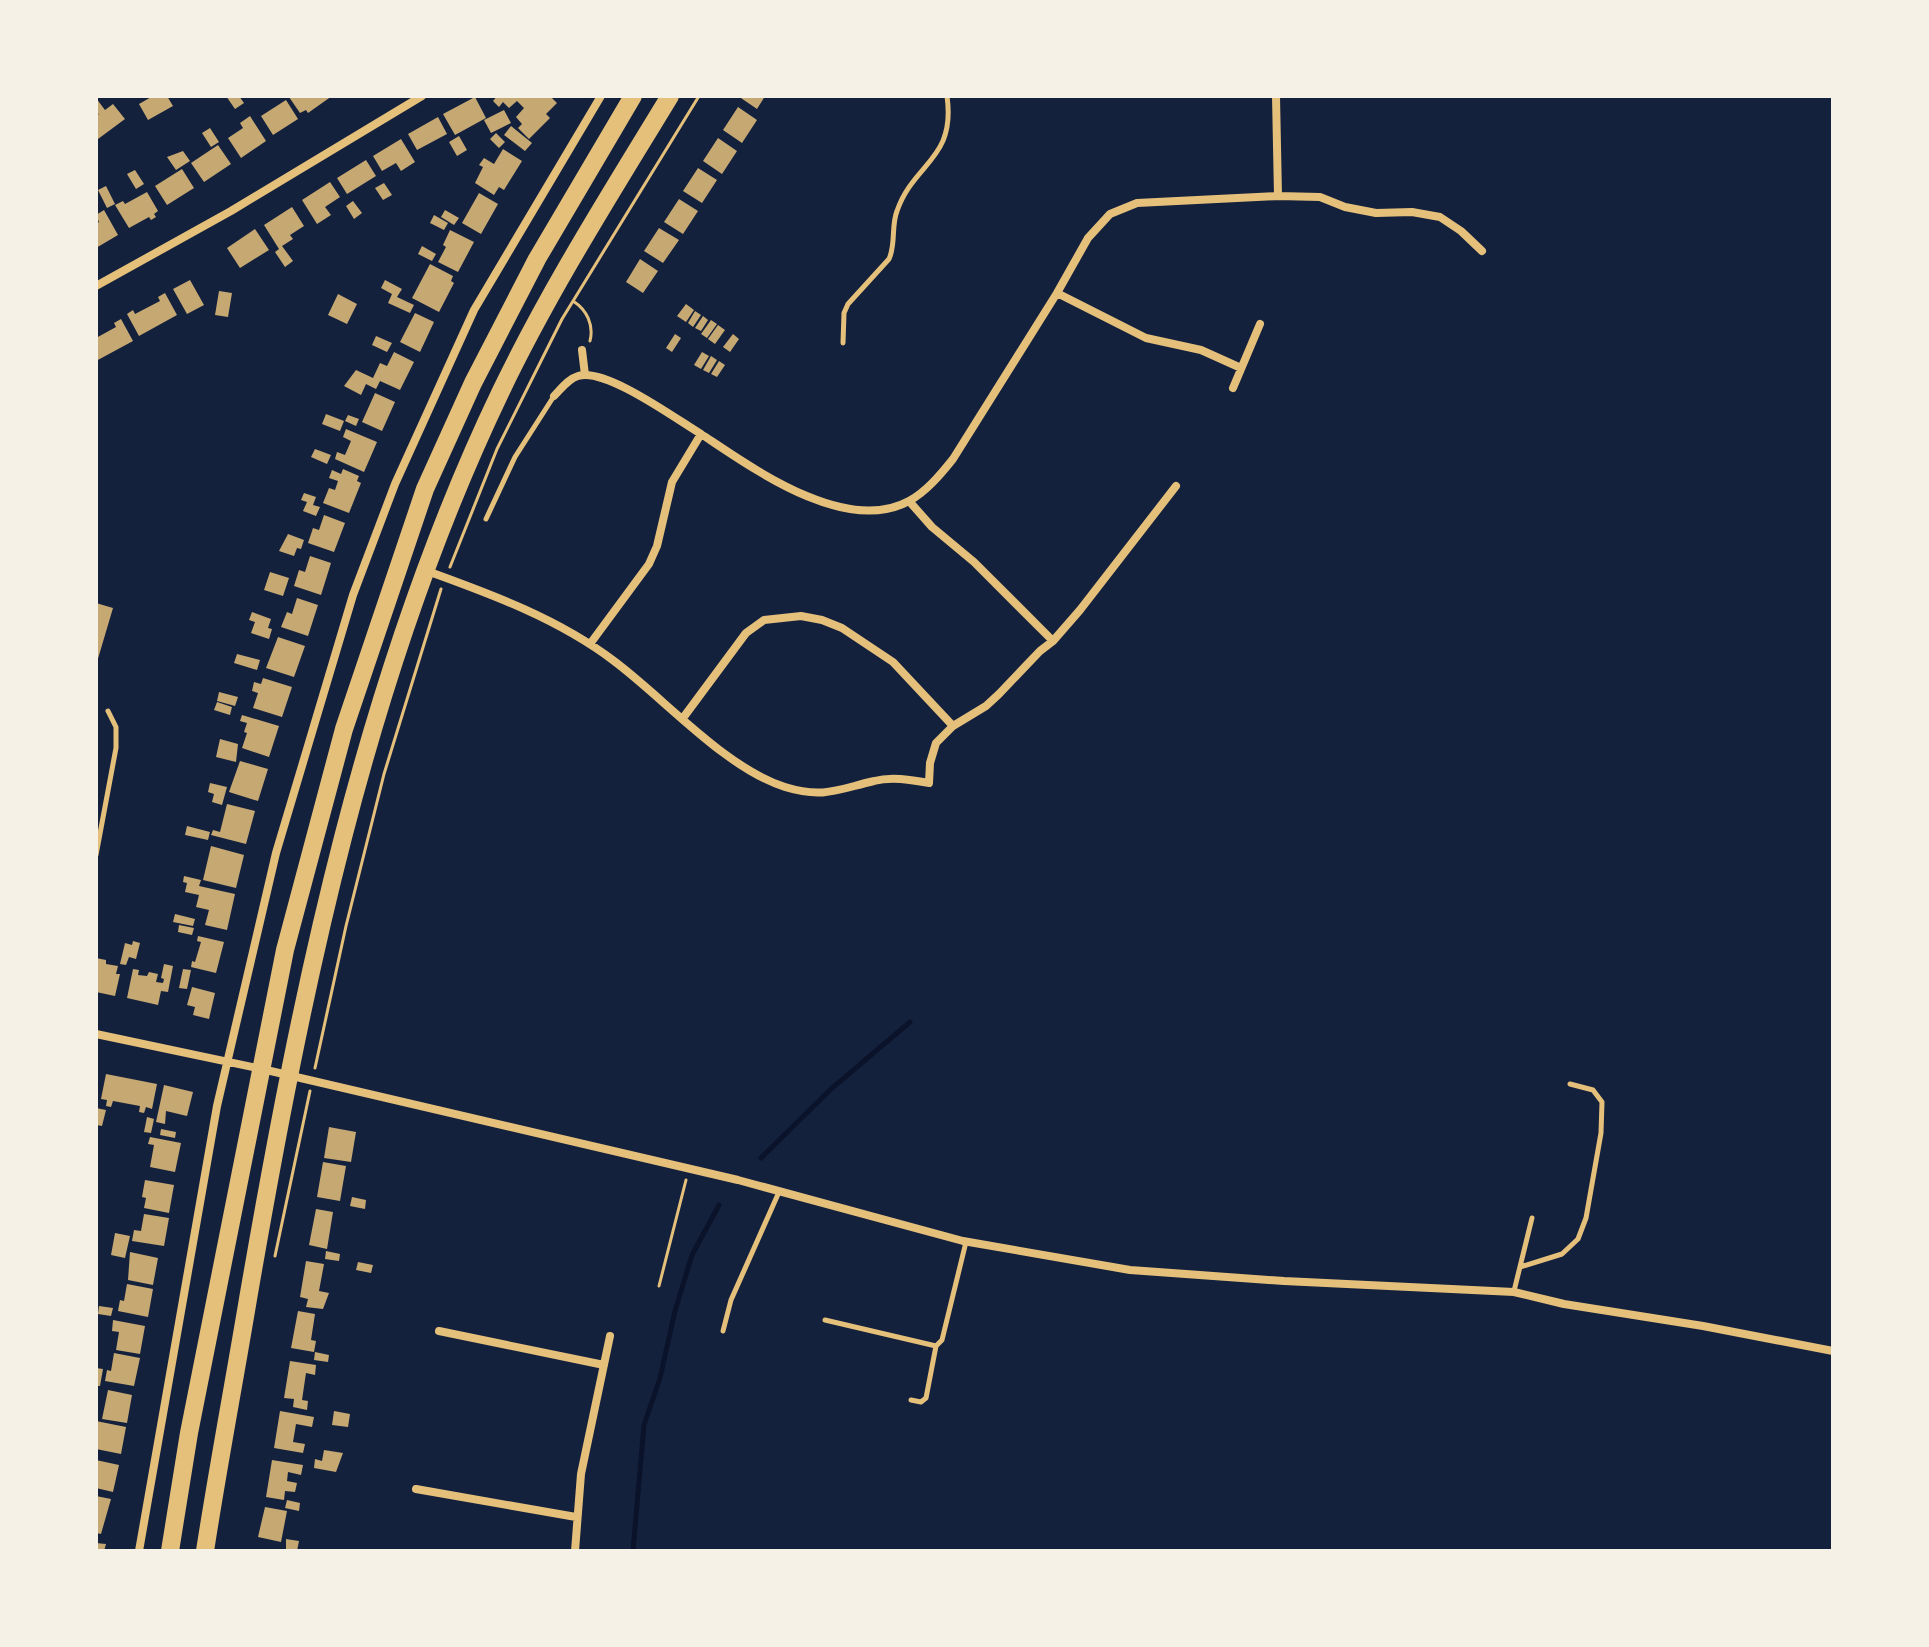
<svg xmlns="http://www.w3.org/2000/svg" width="1929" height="1647" font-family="'IBM Plex Sans',sans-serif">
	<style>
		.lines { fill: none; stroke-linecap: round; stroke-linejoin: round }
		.stream { stroke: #0b132b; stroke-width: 5 }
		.building { fill: #c6a872 }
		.path { stroke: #e5c07b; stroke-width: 3 }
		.service { stroke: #e5c07b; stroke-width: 5 }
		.minor { stroke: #e5c07b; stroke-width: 8 }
		.trunk { stroke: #e5c07b; stroke-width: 18 }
	</style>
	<rect width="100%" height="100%" fill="#14213d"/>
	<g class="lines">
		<path class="stream" d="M761,1158l70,-69 79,-67
			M633,1551l11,-126 16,-47 15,-67 17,-56 27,-50"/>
	</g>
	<path class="building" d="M153,96h14l6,10 -25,14 -9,-16z
		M226,96h13l5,7 -9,6z
		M291,96h41l-24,17 -2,-3 -6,3 -11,-16z
		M497,96h53l7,7 -11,11 4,4 -21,21 -11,-11 4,-4 -6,-7 8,-9 -7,-7 -8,7 -6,-6 -4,5 -6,-6z
		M738,96h27l-8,13z
		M475,97l11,21 -31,17 -12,-21z
		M96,98l9,12 8,-6 12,15 -27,20 -2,-23 3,-2 -3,-1z
		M286,100l12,19 -25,16 -12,-19z
		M738,107l19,13 -15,23 -19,-13z
		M504,110l7,13 -20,10 -7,-13z
		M250,116l16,25 -25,17 -13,-20 15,-10 -3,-5z
		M438,117l9,17 -30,16 -9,-16z
		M511,126l21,17 -7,8 -21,-16z
		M210,128l9,14 -8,5 -9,-14z
		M496,133l9,9 -6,6 -9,-9z
		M459,136l8,14 -10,6 -8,-14z
		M718,138l19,13 -15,23 -19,-13z
		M401,139l14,23 -14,9 -5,-8 -14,8 -9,-15z
		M218,145l13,19 -27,18 -13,-19z
		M503,149l19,12 -18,29 -5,-3 -5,8 -19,-12 8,-16 -4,-2 5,-7 10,6z
		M183,151l7,10 -14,9 -9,-13z
		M366,160l10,16 -29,18 -10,-16z
		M698,168l19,12 -15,23 -19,-12z
		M182,169l12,19 -27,17 -12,-19z
		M135,170l9,14 -8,5 -9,-15z
		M330,182l10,15 -15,10 6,8 -14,9 -15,-24z
		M384,183l8,12 -9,5 -8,-12z
		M106,186l9,18 -8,4 -9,-18z
		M147,192l11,19 -4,3 2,3 -5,3 -2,-3 -20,11 -14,-23 8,-4 2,3z
		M479,193l19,11 -17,30 -19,-11z
		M679,199l19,12 -15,23 -19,-12z
		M353,201l9,12 -8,6 -8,-13z
		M292,207l12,19 -14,9 3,4 -11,7 11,15 -8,6 -10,-15 4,-3 -15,-24z
		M104,210l14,25 -22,13v-24l3,-2 -3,-7z
		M445,210l14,8 -5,7 -13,-8z
		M434,215l14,8 -4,7 -14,-7z
		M659,228l20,12 -16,23 -19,-12z
		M255,229l14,21 -29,18 -13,-20z
		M450,230l24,12 -16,30 -20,-10 8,-15 -3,-2z
		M422,246l14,8 -4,7 -14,-7z
		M640,259l18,12 -15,22 -17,-11z
		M430,264l23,12 -2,5 3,2 -15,29 -27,-14z
		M190,280l14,25 -17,9 -14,-25z
		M385,280l17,9 -5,8 17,8 -4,8 -22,-10 4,-9 -11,-6z
		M219,291l13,2 -4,24 -13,-2z
		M165,293l12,22 -38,21 -12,-22 6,-4 2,4 25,-13 -2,-4z
		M338,294l19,10 -10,20 -19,-9z
		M686,304l8,6 -8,12 -9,-6z
		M695,311l6,4 -8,12 -5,-4z
		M415,313l19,9 -14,30 -20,-10z
		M703,316l5,4 -7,11 -6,-3z
		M121,319l12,22 -37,20v-23l20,-11 -2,-4z
		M711,320l6,4 -10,14 -6,-4z
		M718,325l7,5 -10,14 -7,-5z
		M675,334l6,4 -9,14 -6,-4z
		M733,334l6,5 -9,13 -7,-5z
		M376,336l16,7 -5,9 -15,-7z
		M394,352l20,10 -14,28 -20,-9 -4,8 -10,-5 -5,11 -17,-9 12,-16 17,8 7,-15 7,3z
		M702,352l7,4 -8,13 -7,-4z
		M711,356l6,4 -8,13 -6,-3z
		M719,361l6,4 -8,12 -6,-3z
		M375,393l20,9 -13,29 -20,-9z
		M326,414l18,7 -4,10 -18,-7z
		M348,415l11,4 -3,7 -11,-5z
		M346,429l31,13 -13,30 -29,-13 2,-7 8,3 6,-14 -8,-4z
		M315,449l16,6 -4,9 -16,-7z
		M343,469l16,7 -2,5 4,2 -12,30 -26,-10 6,-15 6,2 3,-9 -9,-3 3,-8 9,4z
		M304,493l12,4 -3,8 7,2 -4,9 -13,-5 4,-9 -6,-2z
		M324,515l21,8 -11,29 -26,-9 5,-15 6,2z
		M288,534l16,6 -3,9 -4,-1 -3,8 -15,-5z
		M310,556l21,7 -10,32 -27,-9 5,-16 6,2z
		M270,572l19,6 -6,18 -19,-6z
		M297,598l21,7 -10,31 -27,-9 6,-15 5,2z
		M96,603l17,5 -16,54h-1z
		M252,612l19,7 -3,9 4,1 -3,10 -18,-6 4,-11 -6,-2z
		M278,637l27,9 -11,31 -28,-9z
		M237,654l23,6 -3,10 -23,-7z
		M263,678l29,9 -10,30 -29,-9 5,-15 -6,-2 2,-9 7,2z
		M219,692l19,5 -3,9 -18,-5z
		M217,702l15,5 -2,8 -16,-5z
		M242,715l37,11 -10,31 -27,-9 5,-15 -3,-1 3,-9 -7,-2z
		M220,739l18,5 -2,18 -20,-5z
		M240,761l28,8 -10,32 -29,-9z
		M210,783l17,4 -5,18 -10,-3 2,-8 -6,-2z
		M227,804l28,7 -9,33 -35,-9 2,-5 7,2z
		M187,826l23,6 -2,8 -23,-5z
		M211,846l33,9 -8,33 -33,-8z
		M184,876l17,4 -2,6 36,8 -8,36 -22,-5 4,-15 -13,-3 3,-12 -14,-3 2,-9 -4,-1z
		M175,914l20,5 -2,7 -20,-4z
		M179,925l15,3 -2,7 -14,-3z
		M198,936l26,6 -8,31 -25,-6 1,-6 3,1 6,-20 -4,-1z
		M133,941l7,2 -4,16 -7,-2 -3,8 -6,-1 5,-21 7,2z
		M96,958l10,2v4l12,2 -2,8h4l-5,22 -19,-4z
		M164,964l9,2 -5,26 -7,-1 -3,14 -31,-7 6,-29 6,1 -1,5 9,1 2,-4 9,2 -2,8 7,1 1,-4 -3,-1z
		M183,969l8,1 -4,19 -8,-1z
		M192,987l23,6 -6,26 -16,-4 2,-8 -8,-2z
		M106,1074l51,10 -5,25 -6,-2 -2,6 -5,-1 1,-6 -27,-5 -2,6 -5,-1 1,-6 -6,-1z
		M164,1085l29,7 -6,24 -21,-5 -1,13 -9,-2z
		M96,1108l10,2 -4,16 -6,-1z
		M147,1117l7,2 -3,14 -7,-1z
		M329,1127l27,5 -5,30 -27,-4z
		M161,1129l15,3 -1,6 -15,-3z
		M150,1137l31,6 -6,29 -25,-5 4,-22 -6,-1z
		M323,1162l23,4 -6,35 -23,-4z
		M145,1180l29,5 -5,28 -25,-5 2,-10 -4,-1z
		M352,1197l14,3 -1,9 -15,-3z
		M316,1209l17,3 -6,37 -18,-4z
		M144,1214l25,4 -5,28 -32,-5 2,-11 7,1z
		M115,1233l15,3 -5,22 -14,-3z
		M326,1251l14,3 -1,7 -14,-2z
		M130,1252l28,6 -5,27 -25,-5z
		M306,1261l18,3 -5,27 10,2 -6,16 -17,-2 2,-8 -8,-2z
		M358,1262l15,3 -2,8 -15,-3z
		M127,1284l26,5 -5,28 -30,-6 2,-11 4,1z
		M99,1306l14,2 -2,8 -13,-2z
		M298,1311l17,3 -4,26 5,1 -2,11 -23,-4z
		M113,1320l32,6 -5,28 -24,-4 3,-18 -7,-1z
		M315,1352l14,3 -1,7 -14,-2z
		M114,1353l26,5 -6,28 -29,-5 2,-11 4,1z
		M290,1361l26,4 -1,10 -9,-2 -4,27 6,1 -1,9 -14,-3 1,-8 -10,-1z
		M96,1368l7,1 -3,17h-4z
		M108,1390l24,5 -5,28 -25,-4z
		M280,1411l34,6 -2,10 -16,-3 -3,18 12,2 -2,9 -29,-5z
		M334,1411l16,3 -2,13 -16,-2z
		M96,1421l30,6 -5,27 -25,-5z
		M324,1450l19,3 -7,19 -22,-4 1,-9 7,2z
		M96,1460l23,5 -6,27 -17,-4z
		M272,1460l31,5 -2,10 -13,-3 -1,9 10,2 -2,9 -10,-1 -1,9 -18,-3z
		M96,1496l15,3 -10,35 -5,-1z
		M287,1500l13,3 -1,8 -14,-3z
		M265,1507l22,4 -6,31 -23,-5z
		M286,1539l13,2 -2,10h-11z
		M96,1543l10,1 -2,7h-8z"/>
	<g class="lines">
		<path class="path" d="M573,301c14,9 21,24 17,40
			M450,567l47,-118 65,-130 137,-223
			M315,1068l31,-142 38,-152 57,-185
			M275,1256l35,-165
			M659,1286l27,-106"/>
		<path class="service" d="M843,343l1,-30 4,-9 41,-45c7,-15 2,-33 8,-48 17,-49 59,-51 50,-115
			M486,519l29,-62 39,-61
			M96,855l20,-107v-21l-8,-16
			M1520,1267l42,-13 16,-15 8,-21 15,-85 1,-31 -9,-12 -23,-6
			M1514,1291l18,-73
			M825,1320l111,26 6,-6 24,-98
			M723,1331l8,-31 48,-108
			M911,1400l10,2 5,-4 10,-52"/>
		<path class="minor" d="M1276,96l2,100 42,1 25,10 31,6 36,-1 28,5 21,14 21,20
			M96,286l135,-75 191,-115
			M1057,293l89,45 55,12 40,18
			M582,350l3,25
			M1233,388l27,-64
			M554,396c7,-7 14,-17 24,-20 27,-9 98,43 123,58
			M909,501l23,26 42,35 79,79
			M427,571c64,23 132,48 187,90 51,38 111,107 171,126 39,12 54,2 89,-6 18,-5 38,-1 55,2l1,-20 6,-20 17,-17 33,-20 13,-12 41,-43 13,-10 27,-31 96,-124
			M590,644l59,-80 8,-18 15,-64 29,-48c50,33 144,102 208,67 17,-9 32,-27 44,-42l104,-166 31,-55 22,-24 27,-11 141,-7
			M683,718l63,-85 18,-13 37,-4 21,4 20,8 51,34 60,64
			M96,1034l166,35 476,111 225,61 167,29 154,11 230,11 50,12 139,22 130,25
			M439,1331l165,34
			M416,1489l160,28
			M139,1551l78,-445 59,-253 77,-258 42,-111 79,-174 127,-214
			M575,1551l6,-77 29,-138"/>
		<path class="trunk" d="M170,1551l19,-118 96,-483 59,-221 81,-240 48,-106 64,-124 96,-163
			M205,1551c13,-84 29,-168 43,-252 53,-307 117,-625 253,-908 49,-102 110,-198 169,-295"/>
	</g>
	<rect width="1929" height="1647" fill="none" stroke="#f6f1e7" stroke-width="196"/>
</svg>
